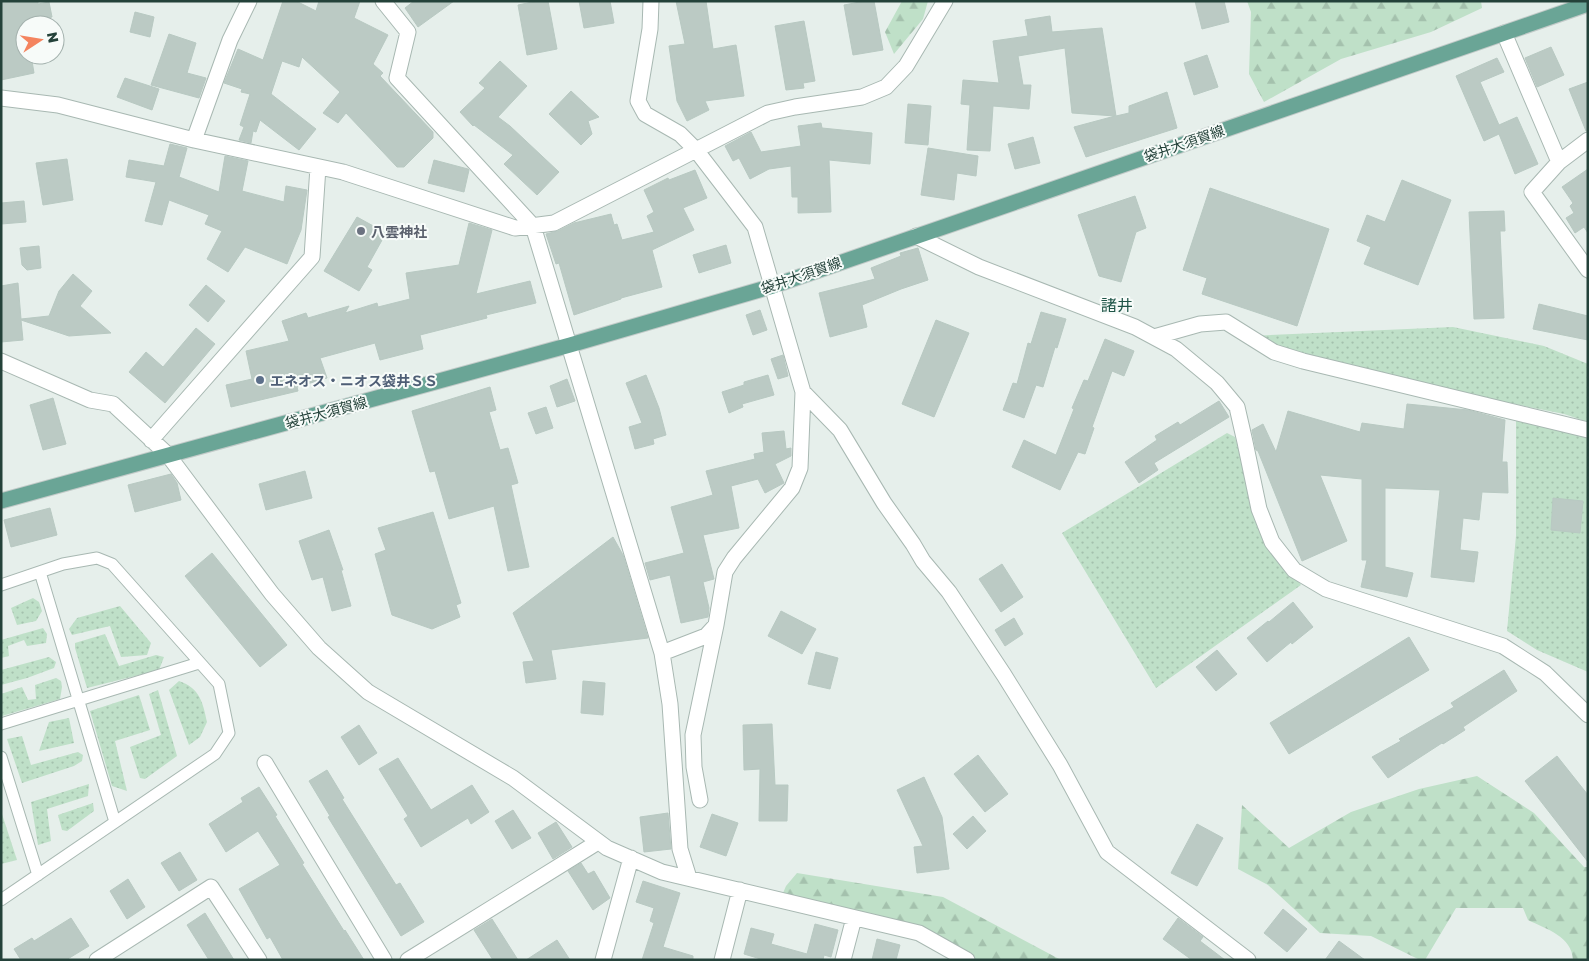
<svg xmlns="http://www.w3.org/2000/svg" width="1589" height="961" font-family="'Golos Text','Noto Sans JP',sans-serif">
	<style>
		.grass { fill: url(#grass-dots) }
		.forest { fill: url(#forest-firs) }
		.building { fill: #bbcac4; stroke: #b8c9c2 }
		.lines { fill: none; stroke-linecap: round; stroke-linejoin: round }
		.lane-casing { stroke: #a8b8b2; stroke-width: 13 }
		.street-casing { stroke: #a8b8b2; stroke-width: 17 }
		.primary-casing { stroke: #c2cac8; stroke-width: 17 }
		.lane { stroke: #fff; stroke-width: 11 }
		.street { stroke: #fff; stroke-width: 15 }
		.primary { stroke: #6aa596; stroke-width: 15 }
		.worship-dot { fill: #6b7280; stroke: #f7fbf9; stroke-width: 2 }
		.service-dot { fill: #5c6f8a; stroke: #f7fbf9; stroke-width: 2 }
		.labels { text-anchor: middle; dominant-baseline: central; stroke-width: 4; stroke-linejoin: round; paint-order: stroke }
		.street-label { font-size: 14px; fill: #24423a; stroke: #f7fbf9 }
		.worship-label { font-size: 14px; font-weight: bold; fill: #5b616d; stroke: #f7fbf9; text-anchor: start }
		.service-label { font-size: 14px; font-weight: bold; fill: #4e5e75; stroke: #f7fbf9; text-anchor: start }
		.quarter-label { font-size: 16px; fill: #1f5548; stroke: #f7fbf9 }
	</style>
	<defs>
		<pattern id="grass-dots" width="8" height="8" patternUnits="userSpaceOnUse" patternTransform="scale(1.25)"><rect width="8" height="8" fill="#bfe0c8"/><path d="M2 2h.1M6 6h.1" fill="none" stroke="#a4c1ad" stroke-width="1.8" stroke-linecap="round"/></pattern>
		<pattern id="forest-firs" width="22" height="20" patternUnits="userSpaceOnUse" patternTransform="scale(1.25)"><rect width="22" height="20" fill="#bfe0c8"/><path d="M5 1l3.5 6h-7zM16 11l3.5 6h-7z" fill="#a4c1ad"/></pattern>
	</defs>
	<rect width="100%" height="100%" fill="#e6efeb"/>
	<path class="grass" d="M1453,327l91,19 44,18v58l-24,-8 -242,-49 -72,-29z
		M1516,420l60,14 12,5v233l-51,-22 -30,-19 9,-95z
		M1227,433l8,4 28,96 38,52 -145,103 -94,-155z
		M33,598l6,4 3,9 -6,10 -19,4 -6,-17z
		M120,606l31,37 -4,12 -26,2 -11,-31 -38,9 -3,-6 8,-11z
		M43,628l4,6 -1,9 -19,3 -3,-6 -16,6 1,10 -8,2v-18z
		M105,634l14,32 37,-11 8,2 -5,13 -72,18 -12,-40v-5z
		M49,657l7,5 -2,6 -27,10 -26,7v-15z
		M56,678l5,3 1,6 -2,12 -58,17 -1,-22 21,-7 6,13 8,-1 -1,-14z
		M179,681c21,7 24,22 28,41l-7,15 -11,8 -20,-55z
		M158,690l19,66 -32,23 -5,-1 -10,-31 31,-12 -12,-41z
		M139,695l11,35 -35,11 12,50 -15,-5 -22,-75z
		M69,718l5,25 -35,8 10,-29z
		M22,736l9,29 47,-13 5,3 -1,6 -8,5 -52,17 -15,-44z
		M89,784l-1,12 -41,13 4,32 -13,4 -7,-43z
		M93,803l1,8 -27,20 -5,-1 -4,-15z
		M1,811l16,49 -16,4z"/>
	<path class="forest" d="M902,1h26l-5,18 -29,35 -9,-22z
		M1247,1h234l1,7 -51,24 -90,27 -77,43 -15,-28 2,-62z
		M1477,776l57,37 50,54h4v93h-15c-1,-24 -27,-31 -45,-40l-5,-12h-67l-31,52h-5l-49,-24 -51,-3 -52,-48 -30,-16 4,-64 47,43 62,-36 68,-23z
		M797,873l146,24 118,63h-92l-50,-27 -139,-33 6,-14z"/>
	<path class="building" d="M1,1h37v3l11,-2 3,15 -19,4 1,4h-10l1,30h6l3,18 -33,7z
		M283,1h13l20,10 3,-10h41l-6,17 34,17 -15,29 10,9 -3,3 53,56v6l-29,29h-7l-51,-54 -8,10 -15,-10 17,-21 -38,-35 -3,10 -17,-6 -11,33 45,35 -17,21 -39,-30 -4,12 -3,-1 -2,12 -12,-3 5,-13 -4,-2 10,-31 -9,-2 1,-3 -18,-6 14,-34 25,11z
		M414,1h40l-36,26 -13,-19z
		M537,1h11l9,48 -30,6 -9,-50z
		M579,1h31l4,22 -30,5z
		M676,1h30l7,48 23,-4 8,51 -39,5 4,9 -22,11 -10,-20 -8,-55 16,-2z
		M865,1h9l9,49 -30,5 -9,-50z
		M1195,1h29l5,21 -27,7z
		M135,12l19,5 -4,20 -20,-5z
		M1050,16l2,16 50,-4 14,88 13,-3v-7l38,-14 10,36 -91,29 -12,-30 41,-11 -43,-3 -7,-65 -47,8 5,29h8l-2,24 -36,-3 -3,45 -23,-1 3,-45 -9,-1 2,-24 36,3 -6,-42 35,-5 -3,-16z
		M804,21l11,60 -12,2 1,5 -18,2 -11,-64z
		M169,34l27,9 -9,30 19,5 -7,20 -48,-13z
		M1551,47l13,28 -27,12 -12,-29z
		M1207,55l11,32 -24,8 -10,-32z
		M1497,58l7,14 -24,10 19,43 18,-8 21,47 -23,10 -16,-40 -15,7 -28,-65z
		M500,61l27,25 -29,31 12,9 49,46 -22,23 -33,-31 9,-9 -39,-30 -1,1 -13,-14 25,-24 -6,-5z
		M125,78l34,11 -7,21 -35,-13z
		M1588,82v49h-2l-17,-42z
		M571,91l28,26 -11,4 4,13 -11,11 -32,-31z
		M908,104l23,2 -3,39 -23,-2z
		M821,123l1,5 50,5 -2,31 -41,-4 2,52 -33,1v-16h-6l-1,-31 -22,3 -19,10 -11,-21 -6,3 -8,-15 26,-14 10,20 40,-6 -3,-20z
		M1033,137l7,26 -25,6 -7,-25z
		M170,144l17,4 -8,29 40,15 6,-36 23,5 -6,30 42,11 2,-16 21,4 -6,40 -14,34 -42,-17 -17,25 -21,-13 15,-28 -17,-7 4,-9 -40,-15 -7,25 -17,-4 11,-39 -30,-5 3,-17 35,6z
		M928,148l50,8 -2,20 -19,-3 -3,27 -33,-5z
		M67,159l6,41 -30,5 -7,-42z
		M434,160l34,9 1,1 -5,22 -36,-9z
		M1588,169v64l-4,-6 -9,6 -9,-15 8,-5 -4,-7 3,-3 -11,-16z
		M695,170l12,28 -24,10 11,22 -42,20 10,37 -41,11v1l-47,16 -15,-52 -3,1 -10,-30 12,-3 16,-8 37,-9 3,11 3,-1 5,16 32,-8 -7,-16 7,-4 -10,-22 24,-12 1,2z
		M1402,180l49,20 -33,85 -54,-21 7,-17 -14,-6 10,-26 18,7z
		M1210,188l119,41 -32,97 -95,-32 5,-16 -24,-8z
		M1135,196l11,32 -10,4 -15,50 -22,-6 -21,-61z
		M24,201l2,21 -25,2v-21z
		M1504,211l1,20h-5l4,87 -30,1 -5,-107z
		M357,217l29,16 -19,34 5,3 -13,21 -35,-20z
		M469,223l23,7 -16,64 54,-13 6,22 -50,12 1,3 -67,17 3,14 -43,11 -5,-17 -55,15 7,20 -30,9 1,4 -67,16 -5,-22 26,-6 -6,-28 43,-10 -7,-20 24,-8 2,5 41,-12 -4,7 32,-10 1,4 32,-8 -4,-26 53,-8z
		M726,245l5,18 -32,10 -6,-18z
		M39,246l2,22 -14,2 -5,-5 -2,-17z
		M918,248l10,32 -27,9 -39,16 5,22 -37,10 -11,-44 56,-14 -4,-11 30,-12 -1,-3z
		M73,274l19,17 -12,15 31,27 -42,3 -48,-16 2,20 -22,2v-56l17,-3 3,36 28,-3 10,-25z
		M206,285l19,16 -17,21 -19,-17z
		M1539,304l49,12v24l-55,-11z
		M760,310l7,20 -14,5 -7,-20z
		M1041,312l25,7 -9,29 -2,-1 -12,40 -7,-2 -12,33 -21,-8 10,-27 4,1 11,-41 3,1z
		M936,320l33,13 -35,84 -32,-13z
		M196,328l19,16 -50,59 -36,-31 17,-20 17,15z
		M1105,339l29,12 -10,25 -12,-5 -20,56 2,1 -9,26 -7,-2 -18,38 -48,-23 12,-27 32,15 18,-46 -2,-1 12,-28 4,1z
		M783,355l5,21 -10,3 -7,-20z
		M646,375l13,33 7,27 -13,4 1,5 -19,5 -6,-22 13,-4 -16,-40z
		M768,375l6,20 -32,9 1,3 -14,6 -7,-21 22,-7v-3z
		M567,379l8,22 -18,6 -7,-21z
		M490,387l6,23 -7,2 11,38 8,-2 10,35 -7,2 18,82 -21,4 -14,-65 -45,13 -14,-48 -5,1 -18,-61z
		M53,398l13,46 -23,6 -13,-45z
		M1219,401l10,16 -75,46 4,7 -19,13 -14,-21 32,-22 -2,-4 23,-14 2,3z
		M1407,404l61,6 37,10 -3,42h5l1,31 -26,-1 -3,28 -16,-2 -3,32 18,2 -4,30 -43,-5 9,-87 -55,-2v79l28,6 -6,24 -46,-10 6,-27h-5v-81l-42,-4 27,66 -45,20 -44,-110 -2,-1 -4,-20 11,-6 13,28 12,-41 72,21 2,-9 42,6z
		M546,407l7,21 -17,6 -8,-21z
		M784,431l2,18 5,-1v8l-16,8 9,19 -19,10 -7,-14 -27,7 8,42 -36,7 11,44 -11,3 6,26 -1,9 -27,6 -11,-48 -20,5 -5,-17 39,-10 -13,-46 42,-12 -7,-24 49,-12 -1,-5 10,-2 -2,-19z
		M305,471l7,27 -46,12 -7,-26z
		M171,474l6,9 4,17 -46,12 -7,-27z
		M1553,498l30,3 -3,32 -29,-3z
		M50,508l7,27 -46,12 -7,-27z
		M433,512l28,91 -5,2 4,12 -28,12 -40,-14 -17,-61 11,-4 -8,-22z
		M329,530l14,40h-2l10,36 -19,5 -9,-34 -11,3 -13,-39z
		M613,537l10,18 25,83 -97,12 5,29 -30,4 -3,-21 11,-1 -21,-48z
		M212,553l75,92 -27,22 -75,-91z
		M1002,564l21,33 -22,15 -22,-33z
		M1293,602l20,25 -21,17 -1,-2 -24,20 -20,-24 21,-17 1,1z
		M781,611l35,18 -14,25 -34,-18z
		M1014,618l9,16 -18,12 -10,-16z
		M1409,637l20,33 -140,84 -19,-31z
		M1217,650l20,24 -21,17 -20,-24z
		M816,652l22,6 -8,31 -22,-5z
		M1504,670l13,21 -54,36 2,3 -22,14 -1,-1 -54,35 -16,-21 29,-16 -2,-2 55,-32 -3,-4z
		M583,681l22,2 -2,32 -22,-2z
		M772,724l3,61h13l-1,36h-28l1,-52 -16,1 -1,-45z
		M359,725l18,28 -18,12 -18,-28z
		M978,755l30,39 -23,18 -31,-38z
		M1557,756l31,39v67l-63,-81z
		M398,758l33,52 41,-25 17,27 -18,12 -3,-6 -47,29 -17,-28 4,-3 -29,-47z
		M327,770l17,28 -2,1 54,86 4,-2 24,39 -23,14 -73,-119 2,-1 -21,-35z
		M924,777l18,40 7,52 -32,4 -3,-26 9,-1 -26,-56z
		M259,787l18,28 -2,1 29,47 -2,1 42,67 1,-1 19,30h-81l-13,-23 -3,2 -28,-50 41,-24 -22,-34 -32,21 -17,-28 34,-22 -2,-4z
		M513,810l18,28 -19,11 -17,-28z
		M668,813l3,36 -27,3 -4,-35z
		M712,814l26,9 -12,33 -26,-9z
		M973,816l13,15 -19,18 -14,-15z
		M556,822l16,25 -19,12 -15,-26z
		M1197,824l26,14 -26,48 -26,-13z
		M180,852l17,28 -18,11 -18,-28z
		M581,863l7,11 6,-3 16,27 -17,12 -25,-39z
		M128,879l17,28 -18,12 -17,-28z
		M643,881l37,12 -17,54 30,9v4h-51l12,-37 -4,-2 4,-13 -18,-6z
		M1283,909l24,20 -20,23 -23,-19z
		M205,913l29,47h-25l-22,-35z
		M71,918l18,28 -23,14h-45l-7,-11 18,-11 2,3z
		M1178,918l25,19 -3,4 25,19h-33l-29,-21z
		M492,919l26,41h-25l-19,-30z
		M815,924l23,6 -7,27 -7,-2 -1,5h-59l-20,-6 7,-26 23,6 -3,10 36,10z
		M877,939l23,6 -4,15h-24z
		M557,940l13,20h-44z
		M1339,941l26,19h-40z"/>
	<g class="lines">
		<defs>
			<path id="lane" d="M40,572l75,250
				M1,585l62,-21 34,-6 15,6 107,120 10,49 -14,21 -214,146
				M1,724l198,-61
				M1,757l37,118"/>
			<path id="street" d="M383,1l25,31 -11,46 136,148 129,427 8,51 10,145 9,29
				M651,1l-1,28 -12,72 7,13 35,20 16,16 59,77 48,165 -3,76 -8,20 -58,70 -9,14 -9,53 -10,11 -44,17
				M1504,33l55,129 -27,30 56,78
				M1,98l57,7 136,35 149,32 172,56 39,-5 214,-110 27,-6 67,-10 24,-10 20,-21 39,-65
				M194,140l36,-100 19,-39
				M1559,162l29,-22
				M916,236l63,31 156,60 41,22 41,34 20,24 8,35 14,67 13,33 22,28 32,19 177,57 42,27 43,42
				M1154,337l46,-13 26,-2 48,30 29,9 285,69
				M1,361l89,39 23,4 55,51 104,139 47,54 49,44 145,86 94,70 55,24 257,61 48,27
				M803,392l37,38 44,73 29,41 10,17 26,31 55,83 56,90 47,87 141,108
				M151,440l161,-183 6,-90
				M265,763l119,197
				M700,800l-6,-33 -1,-32 23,-110
				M97,960l114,-73 48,73
				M408,960l190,-118
				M603,960l28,-102
				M722,960l18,-70
				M843,960l11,-42"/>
			<path id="primary" d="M1,501l569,-156 203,-59 815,-282"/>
		</defs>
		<use href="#lane" class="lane-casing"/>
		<use href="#street" class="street-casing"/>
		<use href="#primary" class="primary-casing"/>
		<use href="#lane" class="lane"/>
		<use href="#street" class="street"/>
		<use href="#primary" class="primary"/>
	</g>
	<circle class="worship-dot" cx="361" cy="231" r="5"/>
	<circle class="service-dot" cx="260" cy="380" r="5"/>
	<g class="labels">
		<g class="street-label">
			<text transform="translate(1184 143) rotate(-19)">袋井大須賀線</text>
			<text transform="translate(801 275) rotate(-19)">袋井大須賀線</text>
			<text transform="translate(326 412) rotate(-15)">袋井大須賀線</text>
		</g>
		<g class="worship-label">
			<text x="371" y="231">八雲神社</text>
		</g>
		<g class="service-label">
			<text x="270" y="380">エネオス・ニオス袋井ＳＳ</text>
		</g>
		<g class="quarter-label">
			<text x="1117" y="305">諸井</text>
		</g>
	</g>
	<rect width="1589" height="961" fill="none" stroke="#24423a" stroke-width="5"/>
	<g transform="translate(40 40) rotate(78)"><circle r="24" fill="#f7fbf9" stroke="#a3b1ad"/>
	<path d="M0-4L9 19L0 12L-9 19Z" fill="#f4845f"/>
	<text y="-8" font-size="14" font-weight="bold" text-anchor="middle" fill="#24423a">N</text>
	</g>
</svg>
